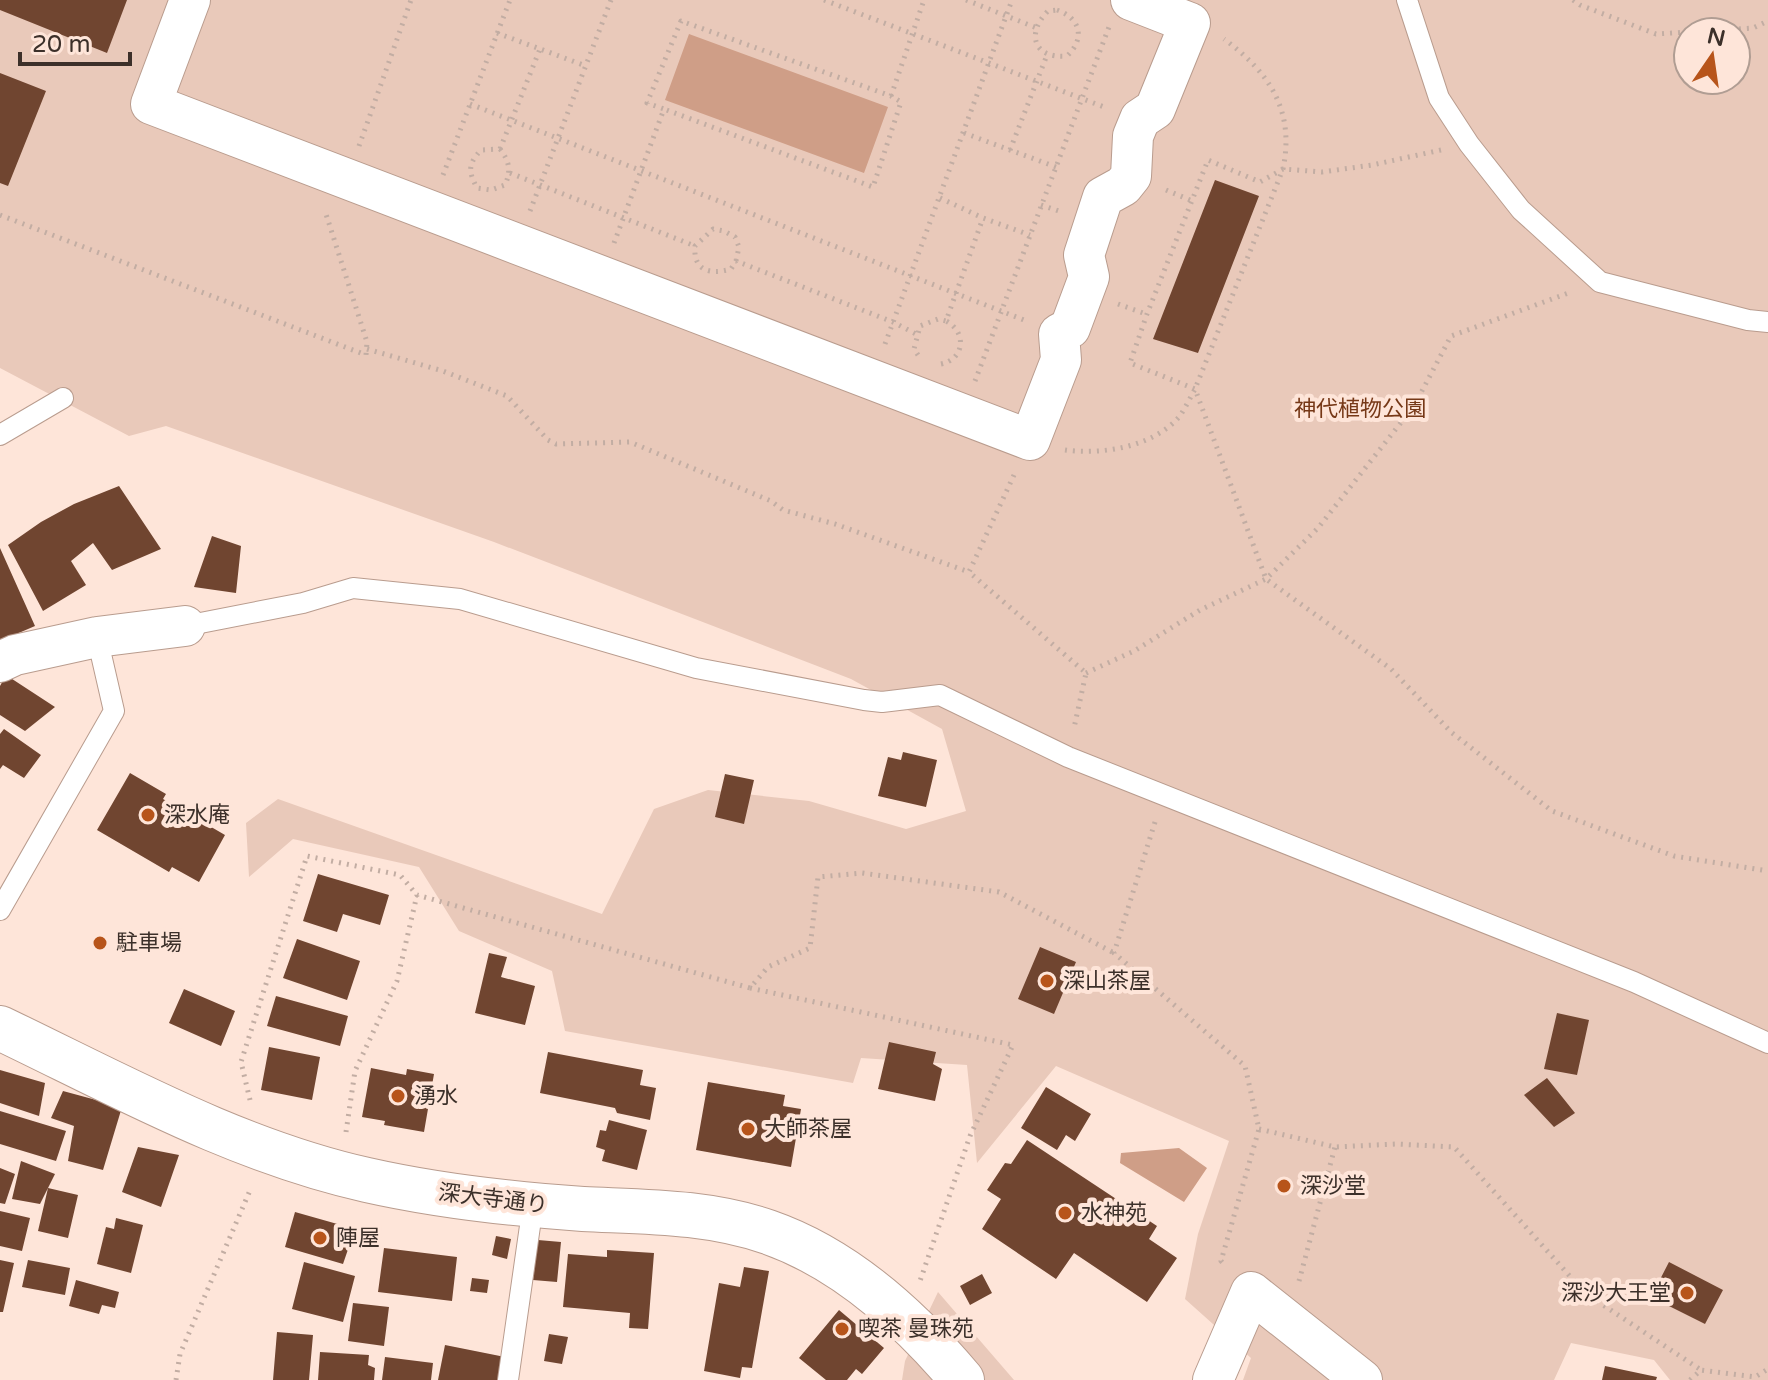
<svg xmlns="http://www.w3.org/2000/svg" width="1768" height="1380" font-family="'Varela Round','Noto Sans JP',sans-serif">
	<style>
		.green { fill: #e9c9ba; fill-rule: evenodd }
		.water { fill: #cf9e87 }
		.building { fill: #704530 }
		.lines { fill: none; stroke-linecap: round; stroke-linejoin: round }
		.lane-casing { stroke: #b99c8e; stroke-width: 22 }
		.street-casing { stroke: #b99c8e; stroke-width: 42 }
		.secondary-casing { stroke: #b99c8e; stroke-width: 46 }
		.path { stroke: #c2ada3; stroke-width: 5; stroke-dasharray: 2 6; stroke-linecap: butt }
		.lane { stroke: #fff; stroke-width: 20 }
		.street { stroke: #fff; stroke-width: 40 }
		.secondary { stroke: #fff; stroke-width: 44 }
		.poi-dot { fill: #b7541a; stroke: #fee5d9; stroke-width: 3 }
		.labels { text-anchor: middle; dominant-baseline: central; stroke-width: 8; stroke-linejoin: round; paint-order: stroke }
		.park-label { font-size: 22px; fill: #763817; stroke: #fee5d9 }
		.poi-label { font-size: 22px; fill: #3c302a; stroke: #fee5d9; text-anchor: start }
		.street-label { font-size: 22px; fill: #3c302a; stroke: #fee5d9 }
	</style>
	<rect width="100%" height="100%" fill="#fee5d9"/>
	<path class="green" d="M0,0h1768v1380h-98l-16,-20 -83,-17 -17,37h-311l8,-22 -66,-59 13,-65 31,-93 -173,-75 -79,97 -10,-98 -106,-7 -8,25 -288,-52 -13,-60 -93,-40 -40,-64 -126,-28 -44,38 -3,-54 32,-24 324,115 52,-105 54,-19 101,11 97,28 60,-18 -24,-82 -91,-50 -357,-137 -328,-116 -37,10 -129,-68zM1688,32h48v48h-48z
		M938,1292l76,88h-112l3,-19z"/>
	<path class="water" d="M689,34l199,73 -24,66 -199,-73z
		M1179,1148l28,20 -23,34 -64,-39 1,-10z"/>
	<path class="building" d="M0,0h127l-20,53 -107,-43z
		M0,73l46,18 -38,95 -8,-3z
		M1215,180l44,16 -61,157 -45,-14z
		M119,486l42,63 -49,21 -19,-27 -22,18 15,24 -43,26 -35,-66 33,-23 33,-18z
		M212,536l29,10 -5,47 -42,-6z
		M0,548l35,78 -35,15z
		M6,675l49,32 -30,24 -25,-16v-29z
		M4,729l37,26 -17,23 -21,-13 -3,4v-35z
		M903,752l34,8 -11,47 -48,-11 10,-39 13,3z
		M130,773l36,21 -3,5 62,36 -26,47 -27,-15 -3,5 -72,-42z
		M725,774l29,6 -10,44 -29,-7z
		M318,874l71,21 -9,30 -37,-11 -6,18 -34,-11z
		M297,939l63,22 -13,39 -64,-22z
		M1040,947l36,15 -22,52 -36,-15z
		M489,953l18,4 -6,20 34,9 -10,39 -50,-12z
		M184,989l51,22 -14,35 -52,-23z
		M276,996l72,20 -8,30 -73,-20z
		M1557,1013l32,7 -12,55 -33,-6z
		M889,1042l47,10 -3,12 9,5 -7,32 -57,-12z
		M269,1047l51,10 -8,43 -51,-10z
		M548,1052l95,18 -3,15 16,3 -6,32 -33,-7 -2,-5 -75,-15z
		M371,1068l35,7 1,-6 27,5 -10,58 -40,-7 1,-4 -23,-4z
		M0,1070l45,13 -6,33 -39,-13z
		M1547,1078l28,35 -21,14 -30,-32z
		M708,1082l77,13 -2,11 18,3 -10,58 -95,-17z
		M1046,1087l45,27 -16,27 -9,-6 -9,15 -36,-22z
		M63,1091l59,16 -19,63 -35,-9 6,-35 -23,-8z
		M0,1111l66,20 -10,30 -56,-17z
		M609,1120l38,10 -10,40 -35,-9 3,-11 -9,-3 4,-17 6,1z
		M1027,1140l130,86 -8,13 28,19 -30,44 -73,-49 -18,26 -74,-50 19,-30 -14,-9 18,-27 6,1z
		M138,1147l41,8 -18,52 -39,-15z
		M21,1161l34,13 -15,30 -28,-5z
		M0,1168l15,6 -10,30 -5,-1z
		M48,1188l30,7 -10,43 -30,-7z
		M0,1211l30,7 -8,33 -22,-5z
		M295,1212l60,17 -12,35 -58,-17z
		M116,1218l27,7 -12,48 -34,-9 9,-37 8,2z
		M496,1236l15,3 -4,20 -15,-4z
		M538,1240l23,2 -4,40 -24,-2z
		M384,1248l73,9 -5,44 -74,-9z
		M607,1250l47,3 -6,76 -19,-1 1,-15 -67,-6 5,-53 39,3z
		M0,1260l14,3 -11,49h-3z
		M28,1260l42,8 -5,27 -43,-8z
		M304,1262l51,14 -12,46 -51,-13z
		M1669,1262l54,28 -18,34 -54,-27z
		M744,1267l25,4 -17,97 -10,-1 -2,11 -36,-7 15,-88 21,4z
		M982,1274l10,19 -22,12 -10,-19z
		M472,1278l17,2 -2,13 -17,-2z
		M76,1280l43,12 -4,16 -13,-3 -3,9 -30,-8z
		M353,1303l36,4 -5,39 -36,-5z
		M839,1310l45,38 -22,26 -6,-5 -9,11h-21l-27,-22z
		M277,1332l36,3 -4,45h-36z
		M549,1334l19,3 -6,27 -18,-3z
		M445,1345l60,12 -5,23h-62z
		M320,1352l49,3 -1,10 7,3 -1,12h-56z
		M385,1357l48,6 -2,17h-49z
		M1605,1366l52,11 -1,3h-54z"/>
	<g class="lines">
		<defs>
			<path id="lane" d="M1407,0l32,98 30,46 52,66 79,72 148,38 20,2
				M0,435l63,-37
				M185,626l118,-23 50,-15 107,11 236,69 168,32 18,2 58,-7 128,62 566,225 134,61
				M0,910l114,-199 -17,-74
				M508,1380l25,-175"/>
			<path id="street" d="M190,0l-39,104 879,336 31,-80 -2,-26 11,-6 19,-51 -5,-22 19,-58 20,-11 8,-10 2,-40 7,-17 15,-10 35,-86 -59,-23
				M0,662l15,-7 82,-18 88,-11
				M1213,1380l38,-88 111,88"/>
			<path id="secondary" d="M0,1028c119,57 237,123 367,152 71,16 143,24 216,29 62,3 124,2 185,23 78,27 142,86 194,148"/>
		</defs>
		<use href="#lane" class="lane-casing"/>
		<use href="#street" class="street-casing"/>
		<use href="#secondary" class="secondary-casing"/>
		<path class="path" d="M824,0l280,107
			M966,0l71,28
			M1573,0l7,5 76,29 32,-2
			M1057,10c23,8 29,28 10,46 -34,3 -41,-23 -19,-45z
			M1691,32l62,-4 15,-7
			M497,33l89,33
			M891,96l33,-96
			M470,104l554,216
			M964,133l92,34
			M359,146l52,-146
			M500,149c10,13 11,22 5,36l-14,5 -14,-2c-9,-17 -9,-24 4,-38z
			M500,149l40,-100
			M1010,150l37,-95
			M1441,150l-69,15 -50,7 -39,-3 -23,13 -52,-22 -61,154 -17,49 65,26 71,190 125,90 60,63 101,79 122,45 94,15
			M510,173l185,73
			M443,175l67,-175
			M1166,190l24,10
			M940,198l43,20 47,17
			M1041,205l18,6
			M530,211l81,-211
			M0,215l366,140 1,-13 -42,-131
			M614,243l50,-134 -17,-6 34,-82 210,75 10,6 -28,85 -209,-78
			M736,261l3,-14 -4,-10 -11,-6 -11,-2 -18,17c-2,25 15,29 36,23l5,-8 157,61 23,12
			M1118,304l28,10
			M885,344l127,-344
			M367,349l76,22 64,25 41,44 8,4 74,-2 141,59 12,9 52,14 134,48
			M918,355l-4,-6 6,-23 18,-7 8,2
			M941,364c24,-5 26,-32 5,-43l37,-103
			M975,381l134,-354
			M1065,450c37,5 88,-3 114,-33 6,-8 11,-19 16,-28l88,-220c12,-58 -13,-96 -59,-130
			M1014,475l-45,97 117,101 -12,55
			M1086,673l48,-22 66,-41 66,-31 52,-51 96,-122 37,-70 120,-44
			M1155,822l-41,131 131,113 14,63 -38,132 4,4
			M750,988l263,57 -43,91 -50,145
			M250,1100l-9,-38 66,-206 93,19 17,20 333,93 18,-21 42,-19 8,-71 44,-4 137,19 115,61
			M1259,1129l76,18 61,-3 58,3 131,146 116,77
			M346,1132l9,-61 42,-90 20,-86
			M1299,1281l36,-134
			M176,1380l4,-26 71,-166
			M1690,1380l11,-10 54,7 13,-8"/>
		<use href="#lane" class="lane"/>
		<use href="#street" class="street"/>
		<use href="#secondary" class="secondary"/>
	</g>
	<g class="poi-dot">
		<circle cx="148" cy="815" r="8"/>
		<circle cx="100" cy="943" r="8"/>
		<circle cx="1047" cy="981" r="8"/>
		<circle cx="398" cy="1096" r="8"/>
		<circle cx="748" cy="1129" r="8"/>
		<circle cx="1284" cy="1186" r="8"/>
		<circle cx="1065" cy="1213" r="8"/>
		<circle cx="320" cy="1238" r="8"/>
		<circle cx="1687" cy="1293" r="8"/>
		<circle cx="842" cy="1329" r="8"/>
	</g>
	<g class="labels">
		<g class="park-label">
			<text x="1360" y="409">神代植物公園</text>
		</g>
		<g class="poi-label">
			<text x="164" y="815">深水庵</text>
			<text x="116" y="943">駐車場</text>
			<text x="1063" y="981">深山茶屋</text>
			<text x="414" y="1096">湧水</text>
			<text x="764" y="1129">大師茶屋</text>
			<text x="1300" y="1186">深沙堂</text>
			<text x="1081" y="1213">水神苑</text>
			<text x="336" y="1238">陣屋</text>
			<text x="1671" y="1293" text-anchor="end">深沙大王堂</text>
			<text x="858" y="1329">喫茶 曼珠苑</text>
		</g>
		<g class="street-label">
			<text transform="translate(493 1199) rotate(7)">深大寺通り</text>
		</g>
	</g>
	<g transform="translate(1712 56) rotate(13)"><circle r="38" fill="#fee5d9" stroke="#b09d93" stroke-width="2"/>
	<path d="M0-6L14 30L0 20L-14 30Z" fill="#b7541a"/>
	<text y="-12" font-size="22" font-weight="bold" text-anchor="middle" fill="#3c302a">N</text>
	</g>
	<path d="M20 52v12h110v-12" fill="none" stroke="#3c302a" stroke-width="4"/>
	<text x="32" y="52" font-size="24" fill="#3c302a" stroke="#fee5d9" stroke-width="6" paint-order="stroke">20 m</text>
</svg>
